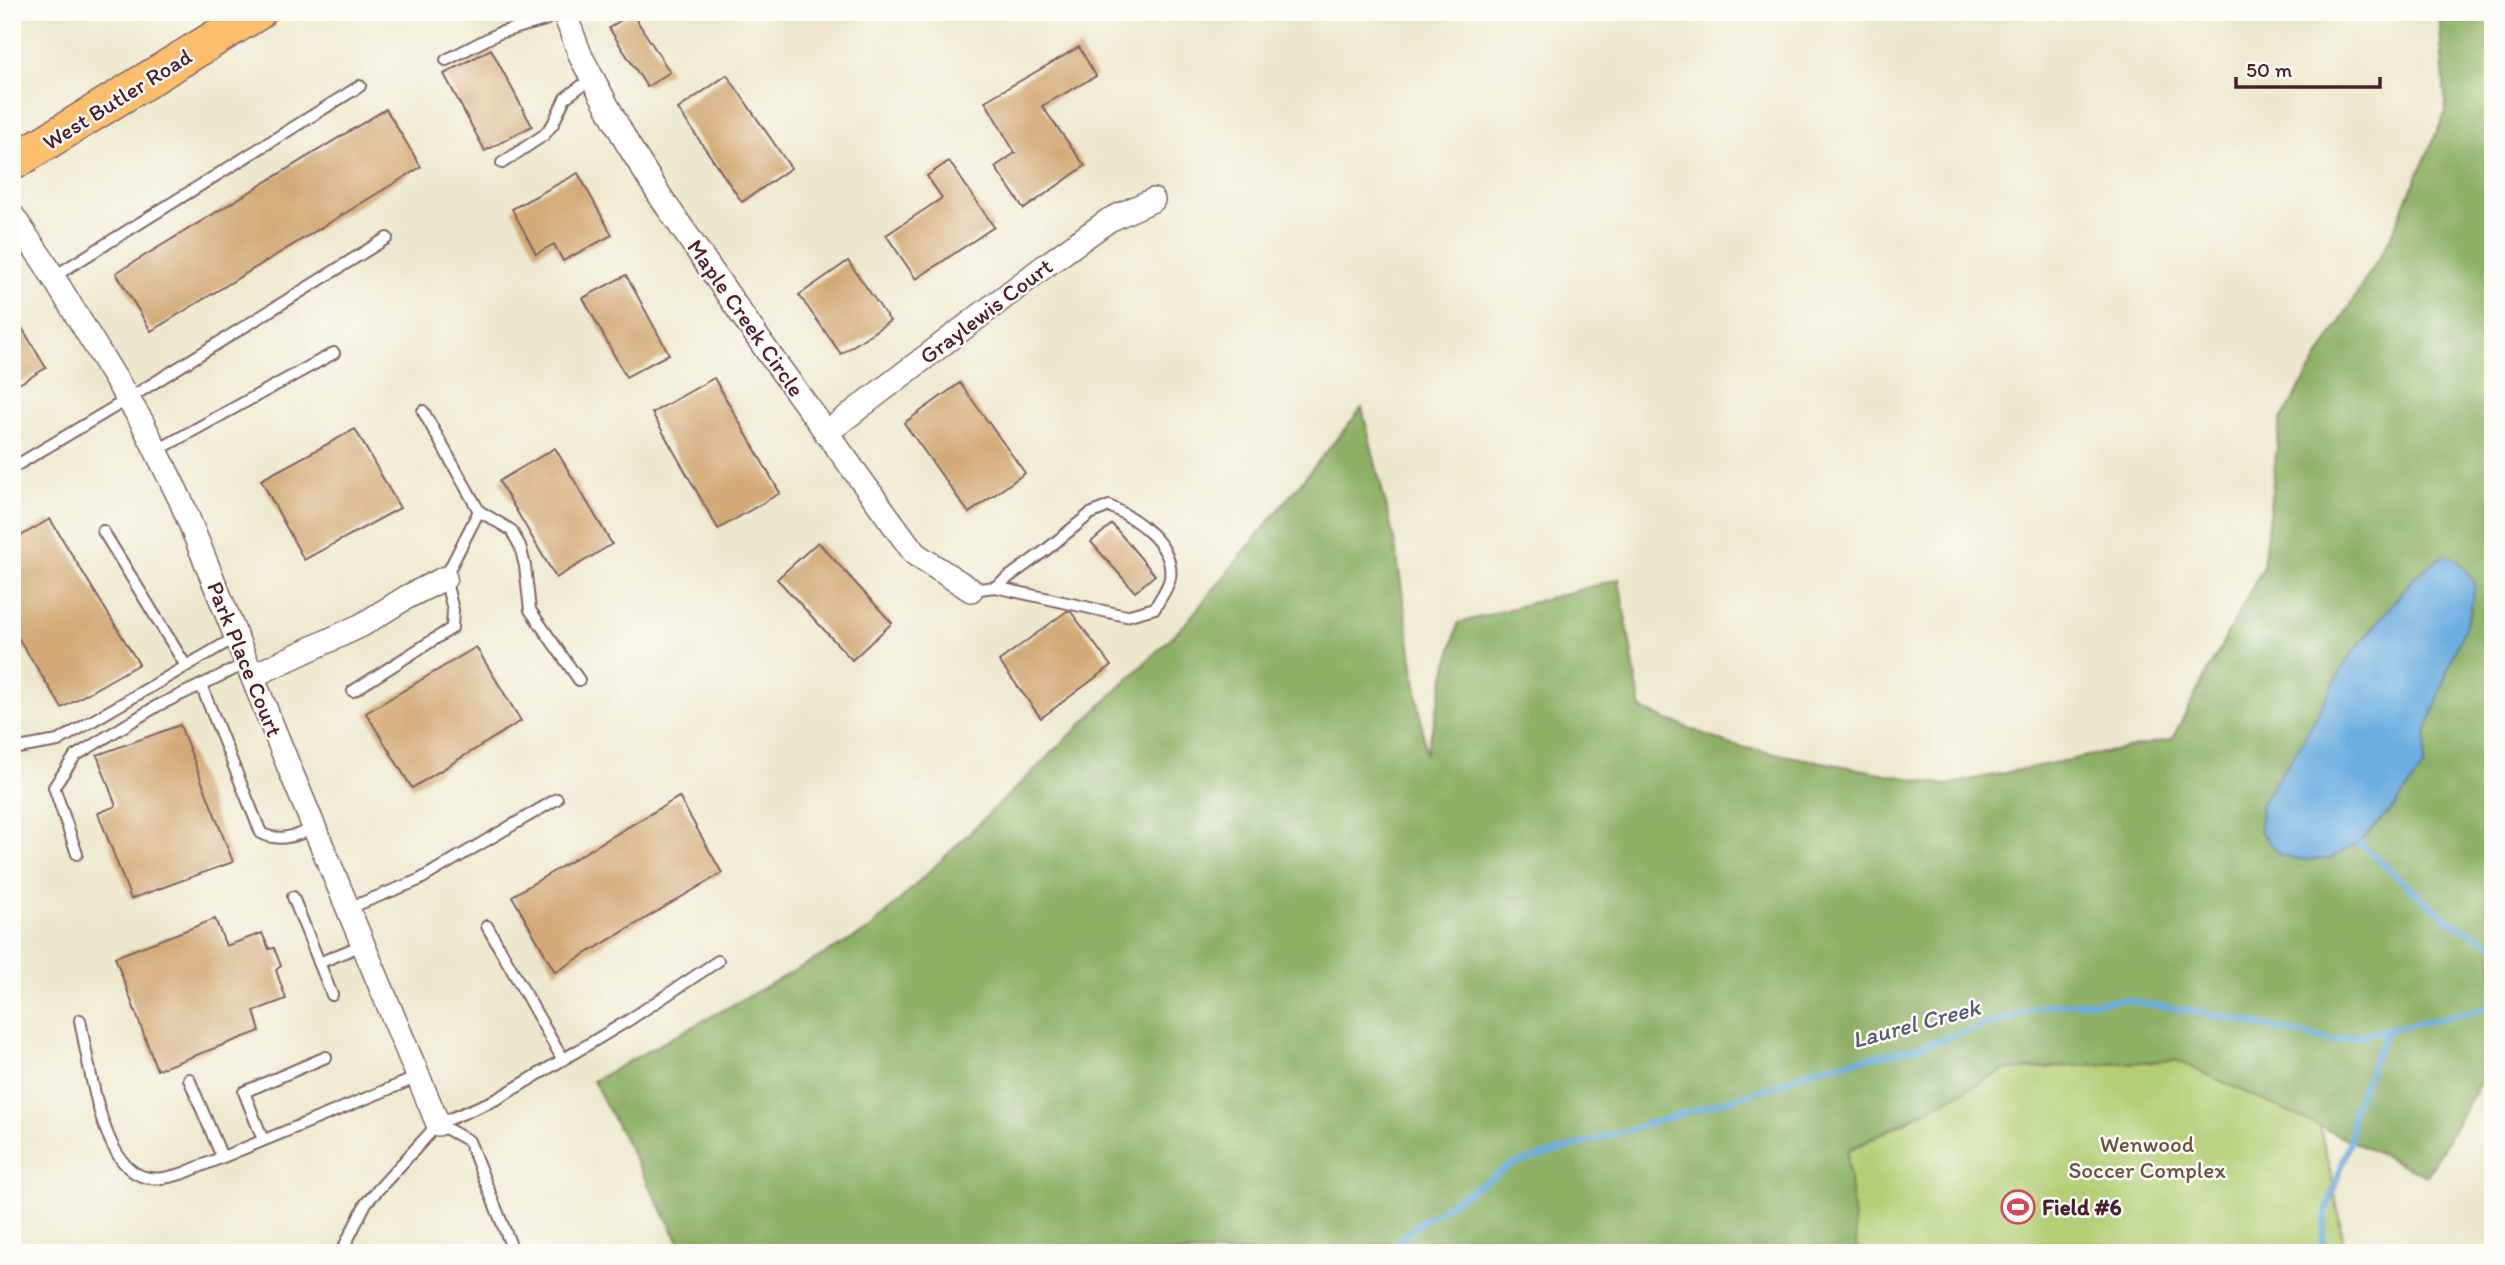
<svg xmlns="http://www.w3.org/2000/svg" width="2505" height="1265" font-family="Itim,sans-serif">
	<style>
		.green { fill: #b3ce74; stroke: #7e7650; stroke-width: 2 }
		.forest { fill: #8eb166; stroke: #6c6848; stroke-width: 2 }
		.water { fill: #6baddf; stroke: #5a6685; stroke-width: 2 }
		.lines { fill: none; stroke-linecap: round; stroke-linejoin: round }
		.stream { stroke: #6baddf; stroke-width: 6 }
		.building { fill: #d3aa77 }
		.service-casing { stroke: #836564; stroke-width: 14 }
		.minor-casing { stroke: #836564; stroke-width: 26 }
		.primary-casing { stroke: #836564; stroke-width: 38 }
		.service { stroke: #fff; stroke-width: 10 }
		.minor { stroke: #fff; stroke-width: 23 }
		.primary { stroke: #fabe6d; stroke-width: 35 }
		.labels { text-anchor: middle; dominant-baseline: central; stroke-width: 5; stroke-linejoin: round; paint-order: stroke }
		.street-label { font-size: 23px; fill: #4a1f2b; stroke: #fdfcf7 }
		.park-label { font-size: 23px; fill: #6a5441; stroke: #fdfcf7 }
		.poi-label { font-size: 23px; font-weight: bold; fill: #4a1f2b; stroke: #fdfcf7; text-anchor: start }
		.water-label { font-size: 24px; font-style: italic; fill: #575873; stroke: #fdfcf7 }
	</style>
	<rect width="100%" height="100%" fill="#fdfcf7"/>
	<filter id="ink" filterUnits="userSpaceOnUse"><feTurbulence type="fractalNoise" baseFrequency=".0143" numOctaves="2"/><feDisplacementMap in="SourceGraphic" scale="14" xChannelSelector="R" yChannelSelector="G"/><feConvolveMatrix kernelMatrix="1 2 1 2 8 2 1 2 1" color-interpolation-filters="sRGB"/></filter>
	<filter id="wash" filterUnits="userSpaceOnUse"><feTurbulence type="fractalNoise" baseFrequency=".00686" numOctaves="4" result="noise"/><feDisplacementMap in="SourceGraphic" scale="28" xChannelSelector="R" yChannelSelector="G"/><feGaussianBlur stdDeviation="1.57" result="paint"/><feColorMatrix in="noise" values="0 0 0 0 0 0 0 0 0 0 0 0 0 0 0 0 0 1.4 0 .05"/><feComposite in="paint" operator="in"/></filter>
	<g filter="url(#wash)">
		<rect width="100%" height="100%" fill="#ede8cd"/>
		<path class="green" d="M2176,1060l143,66 15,61 11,66h-488l-10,-101 157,-82z"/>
		<path class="forest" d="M2439,12h54v1068l-11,-1 -55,97 -251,-116 -172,10 -157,81 10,102h-1172l-92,-172 276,-151 316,-306 177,-216 33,135 31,211 32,-131 161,-44 22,130 90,36 214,40 227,-46 91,-172 17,-146 107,-177 59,-132z"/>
		<path class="water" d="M2444,555l14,5 17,24 -5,30 -24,60 -19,57 -3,35 -29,40 -36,36 -30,17 -25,1 -24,-5 -20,-24 1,-27 41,-62 45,-82 67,-83z"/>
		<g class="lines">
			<path class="stream" d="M2359,842l57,52 38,30 39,20
				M1383,1253l40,-32 88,-56 264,-79 38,-17 103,-21 131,-43 77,-5 85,14 124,27 160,-34
				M2321,1253l5,-41 25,-74 2,-28 35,-82"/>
		</g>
		<g id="blocks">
			<path class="building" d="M632,13l38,59 -23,15 -38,-59z
				M1079,47l17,29 -54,30 43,60 -61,43 -29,-42 20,-14 -30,-52z
				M491,49l41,77 -47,25 -41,-77z
				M727,75l64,93 -49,34 -64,-93z
				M386,109l35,58 -270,164 -35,-58z
				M949,161l45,66 -78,52 -30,-44 56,-37 -15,-22z
				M578,173l34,62 -49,26 -9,-17 -18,10 -24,-45z
				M848,261l42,60 -49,33 -42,-59z
				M626,275l43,79 -43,23 -43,-79z
				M12,311l34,57 -34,20z
				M714,378l66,115 -62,36 -66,-116z
				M960,383l65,90 -56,40 -65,-90z
				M355,429l45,79 -96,52 -43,-80z
				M555,448l57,96 -56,34 -57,-97z
				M50,519l89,145 -77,44 -45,-72 -5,3v-98z
				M1112,524l43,51 -20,17 -44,-50z
				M818,542l74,81 -40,37 -75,-81z
				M1067,611l4,1 40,54 -70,52 -42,-57z
				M476,647l45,74 -109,67 -46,-75z
				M180,725l53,137 -102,37 -33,-86 18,-7 -19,-51z
				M679,797l43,76 -167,99 -43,-76z
				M215,919l11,27 36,-13 7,16 5,-1 7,18 -5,4 10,29 -32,12 6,20 -103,39 -42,-113z"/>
		</g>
	</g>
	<g filter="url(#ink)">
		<use href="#blocks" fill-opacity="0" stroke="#836564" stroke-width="2"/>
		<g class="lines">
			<defs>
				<path id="service" d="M446,60l53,-27 46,-13 12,-8
					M502,163l42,-28 9,-11 12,-26 27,-20
					M53,277l307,-191
					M423,411l56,100
					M156,451l178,-98
					M12,468l116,-69 259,-161
					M103,531l83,135
					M971,590l24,-3 131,29 29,-8c4,-8 14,-21 15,-30 5,-34 -35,-60 -61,-72l-19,8 -44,36 -51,37
					M201,685l60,148c18,10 35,2 54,-4
					M353,691l99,-63 1,-18 -8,-32 34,-67 32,19 9,16 5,20 5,44 49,70
					M12,749l46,-8 178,-104
					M77,854l-23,-67 21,-31 82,-50 90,-43
					M293,897l39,98
					M349,908l70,-28 138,-81
					M487,926l76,134
					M319,963l45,-19
					M80,1020c8,38 20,135 57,154 15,8 31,4 47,-1l234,-96
					M189,1079l33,78
					M438,1124l31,17 45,112
					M263,1140l-19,-48 82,-35
					M341,1253l25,-50 72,-79 59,-25 132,-79 89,-59"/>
				<path id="minor" d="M564,12l17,45 46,86 35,56 105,152 148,203 56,36
					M12,215l32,47 98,160 39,79 110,271 147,352
					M826,433l219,-167 64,-46 44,-20
					M252,676l110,-51 45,-28 38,-19"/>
				<path id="primary" d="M12,163l246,-151"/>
			</defs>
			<use href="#service" class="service-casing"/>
			<use href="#minor" class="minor-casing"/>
			<use href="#primary" class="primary-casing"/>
			<use href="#service" class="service"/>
			<use href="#minor" class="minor"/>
			<use href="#primary" class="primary"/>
		</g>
	</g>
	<defs>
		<symbol id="stadium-ring" viewBox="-11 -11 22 22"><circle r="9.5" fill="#fdfcf7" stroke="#d1495b" stroke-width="1.5"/><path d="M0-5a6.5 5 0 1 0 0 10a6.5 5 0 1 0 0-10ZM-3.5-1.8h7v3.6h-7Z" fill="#d1495b"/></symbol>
	</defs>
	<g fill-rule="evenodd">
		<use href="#stadium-ring" x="1999" y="1188" width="38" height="38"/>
	</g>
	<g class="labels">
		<g class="street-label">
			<text transform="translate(117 99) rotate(-32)">West Butler Road</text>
			<text transform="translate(986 311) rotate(-37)">Graylewis Court</text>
			<text transform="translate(746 318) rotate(55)">Maple Creek Circle</text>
			<text transform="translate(245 659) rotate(68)">Park Place Court</text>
		</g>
		<g class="park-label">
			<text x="2147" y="1144">Wenwood<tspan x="2147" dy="26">Soccer Complex</tspan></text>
		</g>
		<g class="poi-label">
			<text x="2042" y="1207">Field #6</text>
		</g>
		<g class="water-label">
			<text transform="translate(1916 1023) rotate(-15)">Laurel Creek</text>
		</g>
	</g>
	<rect width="2505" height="1265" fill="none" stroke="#fdfcf7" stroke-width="42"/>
	<path d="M2236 77v10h144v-10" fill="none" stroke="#4a1f2b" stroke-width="3.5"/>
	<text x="2246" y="77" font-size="21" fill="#4a1f2b" stroke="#fdfcf7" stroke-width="5" paint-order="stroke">50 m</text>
</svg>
